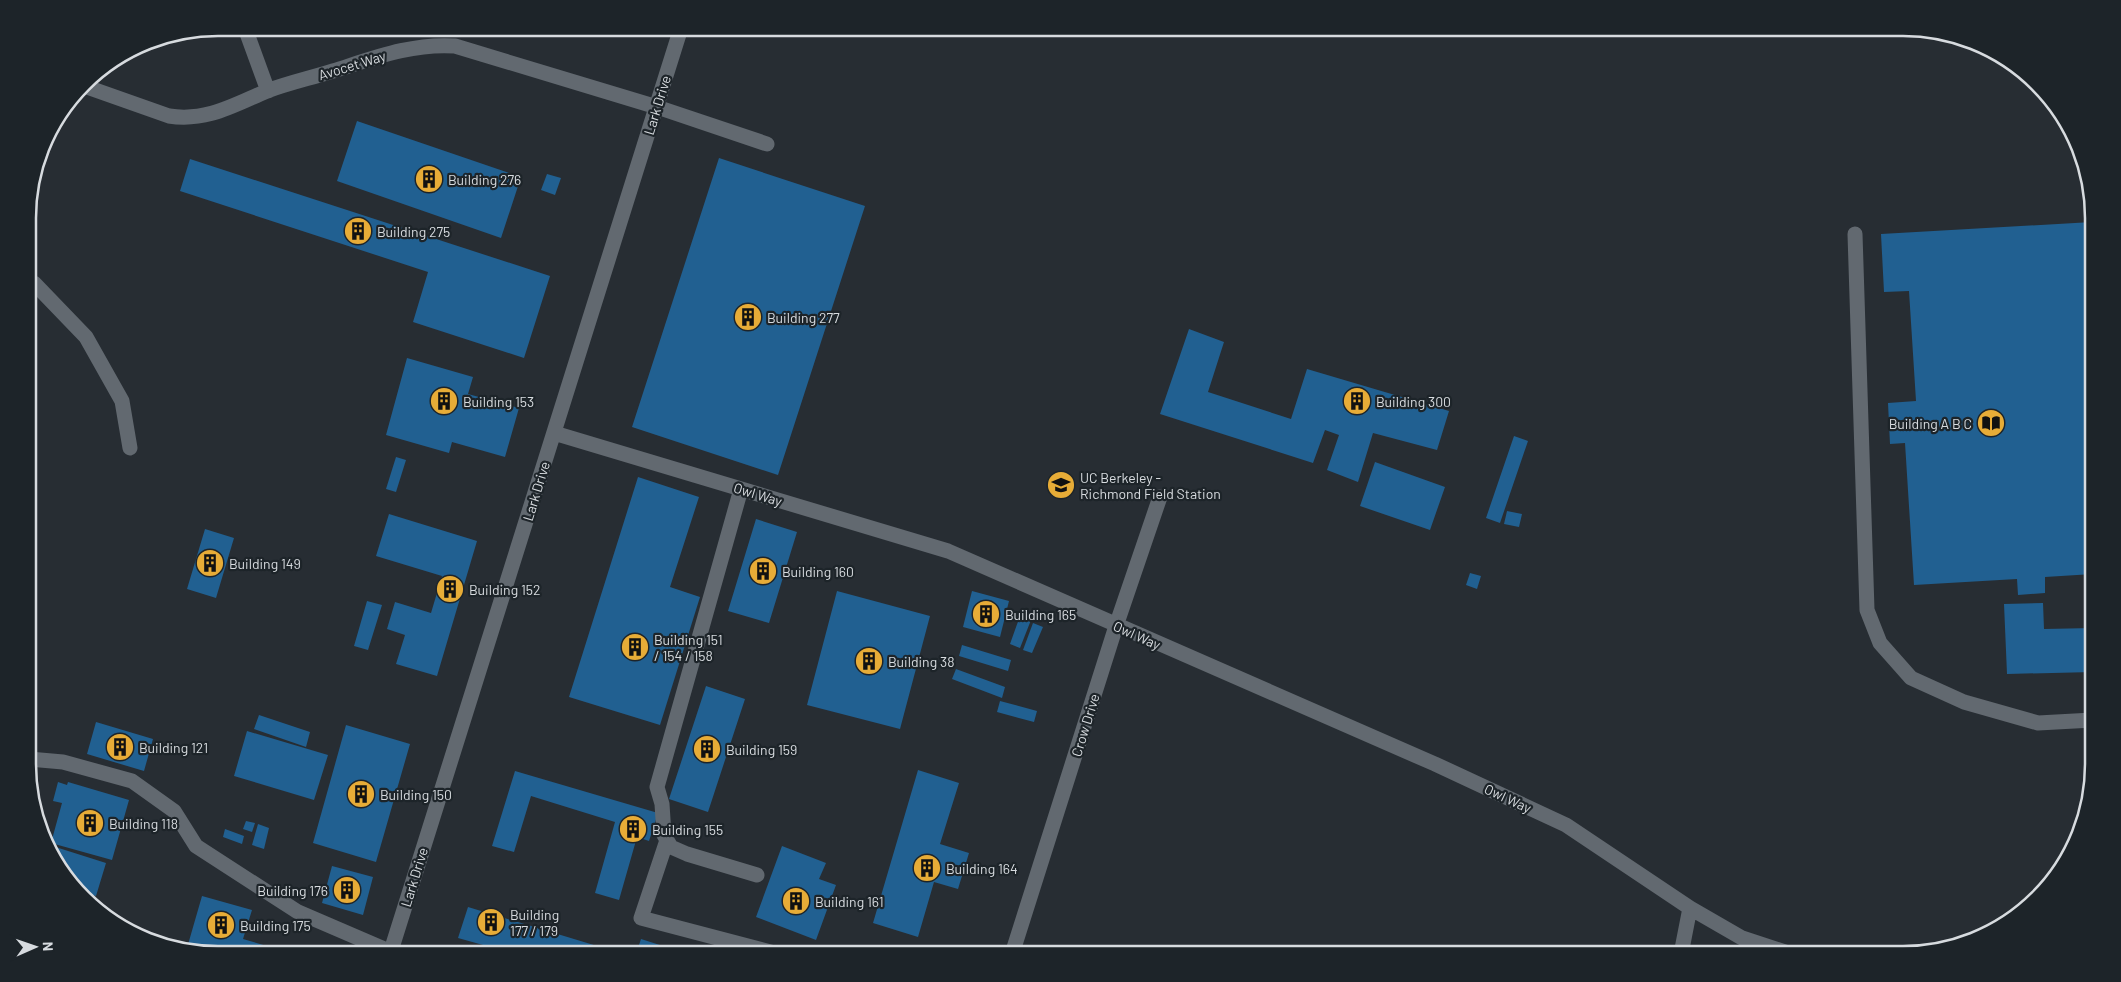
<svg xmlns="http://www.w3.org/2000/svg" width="2121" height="982" font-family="Barlow,sans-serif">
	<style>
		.building { fill: #216091 }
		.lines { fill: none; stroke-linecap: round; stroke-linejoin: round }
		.minor { stroke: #626970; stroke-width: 15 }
		.labels { text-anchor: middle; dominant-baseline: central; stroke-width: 4.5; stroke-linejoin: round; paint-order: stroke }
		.street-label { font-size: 14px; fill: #d7dbdf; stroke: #1d2429 }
		.poi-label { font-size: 14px; fill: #d7dbdf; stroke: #1d2429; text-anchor: start }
		.rim { fill: none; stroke: #d7dbdf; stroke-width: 2.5 }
	</style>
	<rect width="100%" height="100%" fill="#272d33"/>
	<path class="building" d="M357,121l164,56 -20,61 -164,-57z
		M719,158l146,48 -87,269 -146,-48z
		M190,159l360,117 -26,82 -111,-36 15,-50 -248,-81z
		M547,174l14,4 -6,17 -14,-5z
		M2092,222l1,352 -48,3v16l-27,2 -1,-16 -103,6 -9,-142 -15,1 -2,-41 28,-2 -7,-110 -25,1 -3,-58z
		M1189,329l35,13 -16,50 83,27 16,-50 142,42 -12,39 -64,-17 -15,49 -31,-12 12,-35 -14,-5 -12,33 -153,-49z
		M407,358l66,19 -5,17 51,14 -14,49 -53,-15 -3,11 -63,-18z
		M1514,436l14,5 -28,82 -14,-5z
		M396,457l10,3 -10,32 -10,-3z
		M1375,462l70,25 -15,43 -70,-24z
		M638,477l61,20 -29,90 30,10 -40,128 -91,-28z
		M1507,511l15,3 -3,13 -15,-3z
		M389,514l88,27 -40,135 -41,-12 9,-29 -18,-6 8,-27 36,11 11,-37 -66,-20z
		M756,519l41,13 -28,91 -41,-12z
		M205,529l29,9 -18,60 -29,-9z
		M1470,573l11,3 -4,13 -11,-4z
		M837,591l93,25 -30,113 -93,-24z
		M972,591l37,10 -9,36 -37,-10z
		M367,601l15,4 -14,45 -14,-4z
		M2043,603l1,26 49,-1v44l-86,2 -3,-70z
		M1020,616l11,4 -11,28 -10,-4z
		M1033,623l10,4 -11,26 -9,-3z
		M962,645l49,15 -3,11 -49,-15z
		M956,669l49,18 -3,11 -50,-19z
		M706,686l39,13 -37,113 -39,-13z
		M1000,701l37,10 -3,11 -37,-10z
		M259,715l51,17 -4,15 -52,-18z
		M96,722l57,17 -9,32 -57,-17z
		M346,725l64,19 -34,118 -63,-19z
		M247,731l81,24 -14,45 -80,-24z
		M918,770l41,13 -19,61 29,9 -11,36 -24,-7 -16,55 -45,-14z
		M515,771l143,42 -9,28 -12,-4 -18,63 -24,-7 20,-71 -84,-26 -17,56 -22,-6z
		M58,782l9,3 1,-3 61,18 -17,60 -61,-17 11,-40 -9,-2z
		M246,821l9,2 -3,9 -9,-3z
		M258,824l11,4 -5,21 -12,-4z
		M225,829l19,7 -2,8 -19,-7z
		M46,844l60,19 -10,33 -18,-5 -11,-11z
		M782,846l44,17 -7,16 17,6 -20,55 -60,-23z
		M332,866l41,11 -10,38 -41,-12z
		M202,896l50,14 -9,29 51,15 -76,1 -31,-7z
		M468,907l139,42 -2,5h-90l-57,-16z
		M641,939l47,15h-52z"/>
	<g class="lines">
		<path class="minor" d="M245,28l23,63
			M84,86l85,30c37,6 65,-11 98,-25 21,-8 44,-13 66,-20 41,-13 79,-28 122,-25l202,61 110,37
			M1855,234l12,376 13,33 31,35 53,24 74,21 55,-3
			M28,281l6,2 52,54 36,64 8,47
			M554,433l394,118 487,213 131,61 124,83 52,30 49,16
			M741,489l-84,298 5,17 2,31 7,12 16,7 70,21
			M29,759l34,3 69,19 42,30 22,35 102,66 93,40
			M667,840l-26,78 137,36
			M390,954l291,-926
			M1012,954l104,-328 44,-129
			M1681,954l9,-46"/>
	</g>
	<defs>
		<symbol id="building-disc" viewBox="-11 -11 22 22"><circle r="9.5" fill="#e7ac37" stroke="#1d2429"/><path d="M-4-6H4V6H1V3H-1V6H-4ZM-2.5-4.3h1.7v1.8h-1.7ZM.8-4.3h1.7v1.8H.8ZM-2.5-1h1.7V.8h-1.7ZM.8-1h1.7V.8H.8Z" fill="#111"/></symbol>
		<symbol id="library-disc" viewBox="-11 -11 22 22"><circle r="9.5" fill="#e7ac37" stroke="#1d2429"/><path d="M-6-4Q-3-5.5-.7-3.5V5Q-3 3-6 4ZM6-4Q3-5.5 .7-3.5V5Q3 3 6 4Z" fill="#111"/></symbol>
		<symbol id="university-disc" viewBox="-11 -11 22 22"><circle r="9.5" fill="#e7ac37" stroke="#1d2429"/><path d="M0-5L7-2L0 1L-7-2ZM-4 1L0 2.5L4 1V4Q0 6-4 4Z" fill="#111"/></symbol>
	</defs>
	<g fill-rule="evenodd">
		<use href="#building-disc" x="413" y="163" width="32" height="32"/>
		<use href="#building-disc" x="342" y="215" width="32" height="32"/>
		<use href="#building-disc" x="732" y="301" width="32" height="32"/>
		<use href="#building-disc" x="428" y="385" width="32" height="32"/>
		<use href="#building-disc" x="1341" y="385" width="32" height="32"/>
		<use href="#library-disc" x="1975" y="407" width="32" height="32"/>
		<use href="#university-disc" x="1045" y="469" width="32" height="32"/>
		<use href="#building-disc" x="194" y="547" width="32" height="32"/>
		<use href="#building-disc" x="747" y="555" width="32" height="32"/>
		<use href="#building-disc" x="434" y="573" width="32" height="32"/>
		<use href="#building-disc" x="970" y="598" width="32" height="32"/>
		<use href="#building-disc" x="619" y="631" width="32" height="32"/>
		<use href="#building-disc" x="853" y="645" width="32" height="32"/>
		<use href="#building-disc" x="104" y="731" width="32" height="32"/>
		<use href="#building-disc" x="691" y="733" width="32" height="32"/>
		<use href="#building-disc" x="345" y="778" width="32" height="32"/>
		<use href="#building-disc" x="74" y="807" width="32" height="32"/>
		<use href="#building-disc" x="617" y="813" width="32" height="32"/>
		<use href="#building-disc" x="911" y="852" width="32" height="32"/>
		<use href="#building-disc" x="331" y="874" width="32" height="32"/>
		<use href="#building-disc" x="780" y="885" width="32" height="32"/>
		<use href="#building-disc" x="475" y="906" width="32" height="32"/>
		<use href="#building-disc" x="205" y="909" width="32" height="32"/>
	</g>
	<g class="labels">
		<g class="street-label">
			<text transform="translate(352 65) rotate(-17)">Avocet Way</text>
			<text transform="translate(657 105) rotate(-73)">Lark Drive</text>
			<text transform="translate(536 491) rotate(-73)">Lark Drive</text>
			<text transform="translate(758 494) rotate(17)">Owl Way</text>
			<text transform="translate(1137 635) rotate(24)">Owl Way</text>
			<text transform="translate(1085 725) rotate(-73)">Crow Drive</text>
			<text transform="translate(1508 798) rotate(25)">Owl Way</text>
			<text transform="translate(414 877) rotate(-73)">Lark Drive</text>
		</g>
		<g class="poi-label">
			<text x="448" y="179">Building 276</text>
			<text x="377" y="231">Building 275</text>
			<text x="767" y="317">Building 277</text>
			<text x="463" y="401">Building 153</text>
			<text x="1376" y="401">Building 300</text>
			<text x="1972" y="423" text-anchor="end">Building A B C</text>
			<text x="1080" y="477">UC Berkeley -<tspan x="1080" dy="16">Richmond Field Station</tspan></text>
			<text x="229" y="563">Building 149</text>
			<text x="782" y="571">Building 160</text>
			<text x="469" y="589">Building 152</text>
			<text x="1005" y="614">Building 165</text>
			<text x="654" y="639">Building 151<tspan x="654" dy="16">/ 154 / 158</tspan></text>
			<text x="888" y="661">Building 38</text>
			<text x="139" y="747">Building 121</text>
			<text x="726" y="749">Building 159</text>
			<text x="380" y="794">Building 150</text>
			<text x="109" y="823">Building 118</text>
			<text x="652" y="829">Building 155</text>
			<text x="946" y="868">Building 164</text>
			<text x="328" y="890" text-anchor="end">Building 176</text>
			<text x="815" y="901">Building 161</text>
			<text x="510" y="914">Building<tspan x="510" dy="16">177 / 179</tspan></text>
			<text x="240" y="925">Building 175</text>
		</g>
	</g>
	<path d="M0 0H2121V982H0ZM218 36H1903A182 182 0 0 1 2085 218V764A182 182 0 0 1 1903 946H218A182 182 0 0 1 36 764V218A182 182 0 0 1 218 36Z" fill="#1d2429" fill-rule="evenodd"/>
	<path class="rim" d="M218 36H1903A182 182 0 0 1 2085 218V764A182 182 0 0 1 1903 946H218A182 182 0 0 1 36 764V218A182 182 0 0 1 218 36Z"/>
	<g transform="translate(35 947) rotate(88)" stroke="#1d2429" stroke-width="4" paint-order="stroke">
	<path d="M0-4L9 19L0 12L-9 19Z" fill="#d7dbdf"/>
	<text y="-8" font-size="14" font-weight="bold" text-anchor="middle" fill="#d7dbdf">N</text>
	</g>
</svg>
